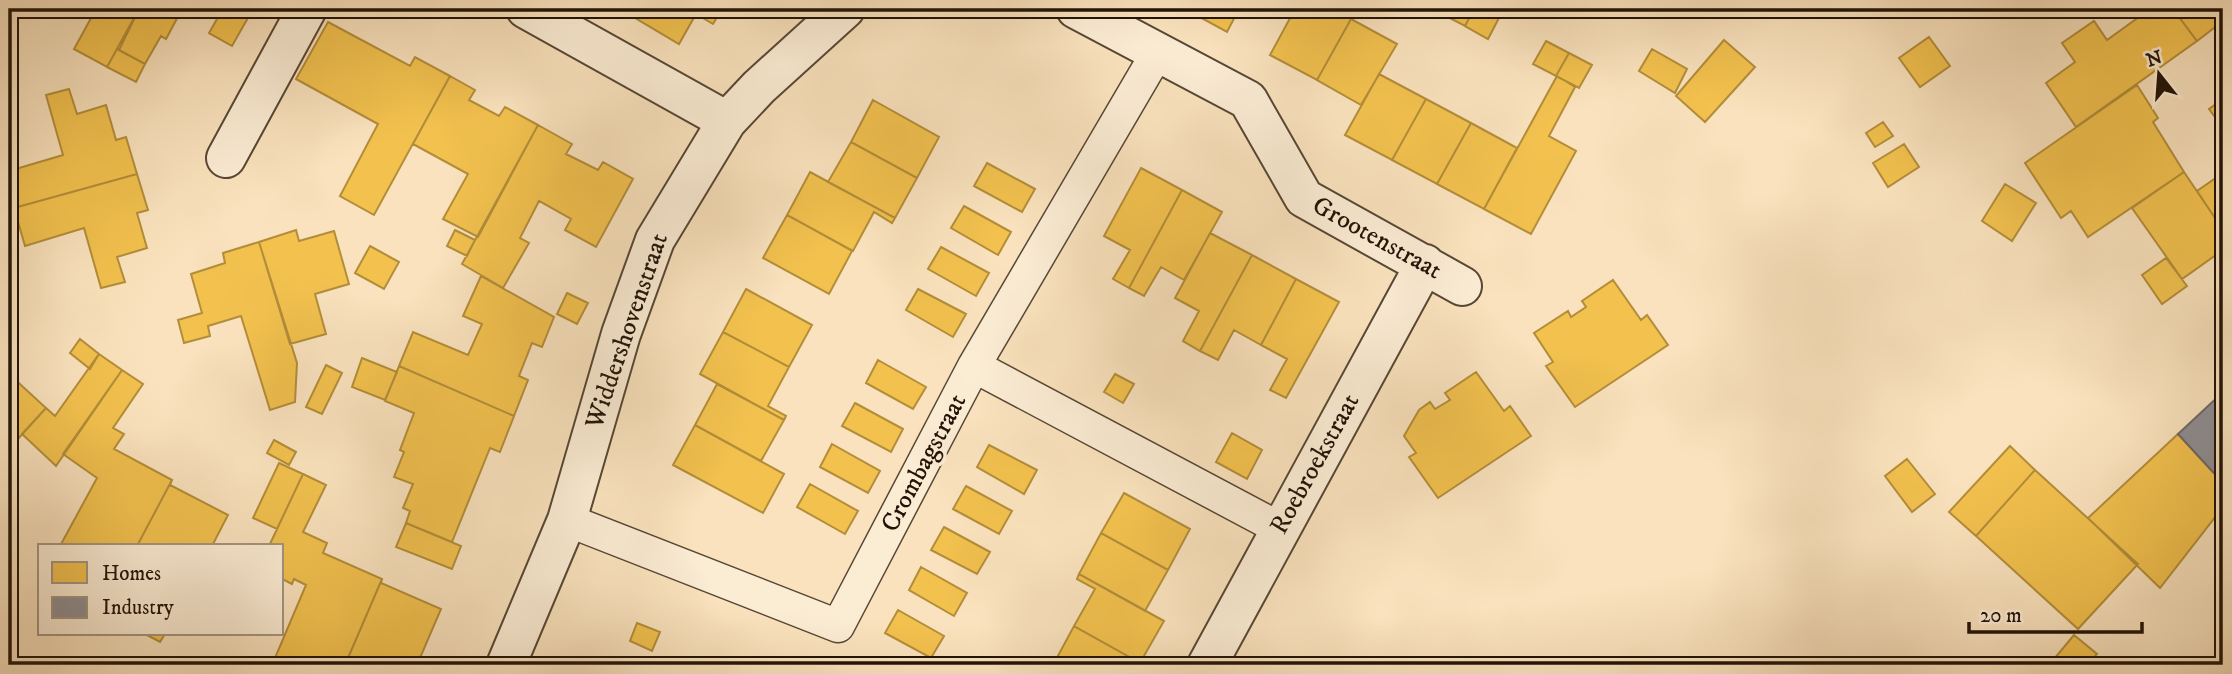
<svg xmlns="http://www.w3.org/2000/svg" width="2232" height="674" font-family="'IM FELL DW Pica',serif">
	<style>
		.homes { fill: #f2c14e; stroke: #b38d39; stroke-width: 2 }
		.industry { fill: #8d8d92; stroke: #6d6868; stroke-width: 2 }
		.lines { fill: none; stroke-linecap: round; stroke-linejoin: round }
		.service-casing { stroke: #574734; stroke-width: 35 }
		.minor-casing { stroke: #574734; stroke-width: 42 }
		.service { stroke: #fbecd4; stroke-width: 32 }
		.minor { stroke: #fbecd4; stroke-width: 38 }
		.labels { text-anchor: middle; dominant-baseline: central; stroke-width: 7; stroke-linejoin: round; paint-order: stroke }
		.street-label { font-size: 26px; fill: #211307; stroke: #fbecd4 }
	</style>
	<rect width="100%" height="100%" fill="#f9e2bd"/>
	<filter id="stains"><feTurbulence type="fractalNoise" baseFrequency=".00286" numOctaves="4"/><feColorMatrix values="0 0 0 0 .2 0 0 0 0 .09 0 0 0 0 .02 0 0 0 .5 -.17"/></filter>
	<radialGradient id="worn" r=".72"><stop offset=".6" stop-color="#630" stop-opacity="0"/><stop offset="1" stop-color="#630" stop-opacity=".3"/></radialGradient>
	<path class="homes" d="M96,9h43l-32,58 -33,-18z
		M139,9h43l-16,30 -5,-3 -16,28 -26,-14z
		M197,9h56l-21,37 -23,-13 8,-14z
		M620,9h102l-9,15 -17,-10 -17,30z
		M1185,9h54l-12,23z
		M1295,9h37l19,10 -34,61 -47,-25z
		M1445,9h29l-9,17 -23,-12z
		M1474,9h13l13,7 -12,23 -23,-13z
		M2150,9h23l24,32 -121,86 -30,-44 29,-21 -13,-19 32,-22 13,19z
		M2173,9h50v12l-26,20z
		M1351,19l46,25 -36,61 -44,-25z
		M328,22l82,44 5,-9 35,19 -76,139 -34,-19 38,-72 -82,-45z
		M1929,37l21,29 -30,21 -21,-29z
		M1724,40l31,27 -50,55 -29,-26z
		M1546,41l23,12 -13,23 -23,-12z
		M117,49l28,15 -9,18 -29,-15z
		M1652,49l35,20 -12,24 -36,-22z
		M1569,53l23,12 -13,23 -23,-12z
		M1379,74l47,25 -34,61 -47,-25z
		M450,76l25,14 -6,10 30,16 6,-9 33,18 -60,112 -35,-18 25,-45 -55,-30z
		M1557,76l18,11 -26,49 27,15 -45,83 -47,-25z
		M2137,85l21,33 -5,4 31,50 -96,65 -17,-26 -10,7 -36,-55z
		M69,89l8,25 29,-9 10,35 10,-3 11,37 -123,34 -5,-19v-18l54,-16 -17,-60z
		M1426,99l45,24 -34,61 -45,-24z
		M2223,99v29l-14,-19z
		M873,100l66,37 -22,41 -66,-36z
		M1883,122l10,14 -18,11 -9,-14z
		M1471,123l46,25 -33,61 -47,-25z
		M538,125l34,19 -6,10 32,16 5,-8 30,17 -37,68 -31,-17 6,-11 -32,-18 -19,37 9,5 -26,45 -41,-24z
		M851,142l66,36 -22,40 -67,-36z
		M1904,144l15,23 -31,20 -15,-24z
		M987,163l48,26 -13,23 -48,-26z
		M1141,168l41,22 -53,98 -16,-9 17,-29 -26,-14z
		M810,172l85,46 -3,5 -18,-11 -21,39 -66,-36z
		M2184,172l39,58v20l-41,29 -50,-71z
		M2223,173v57l-26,-39z
		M137,174l11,36 -11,3 10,35 -30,9 8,25 -24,6 -17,-60 -59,18 -11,-38z
		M2005,184l31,19 -24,38 -30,-20z
		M1182,190l40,22 -38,68 -23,-13 -17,29 -15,-8z
		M964,206l47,26 -13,23 -47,-27z
		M787,215l65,36 -23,43 -66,-36z
		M296,230l3,11 35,-10 15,53 -34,10 11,40 -36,10 -31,-102z
		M455,230l20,10 -8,16 -20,-10z
		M1210,233l42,22 -52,96 -17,-10 16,-30 -24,-13z
		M259,242l38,121 -2,39 -25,8 -29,-94 -33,10 2,10 -26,7 -6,-23 24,-7 -11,-39 34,-11 -2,-10z
		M370,246l29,16 -15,27 -29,-16z
		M941,247l48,26 -13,23 -48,-27z
		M1252,255l44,24 -35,66 -27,-15 -16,30 -18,-9z
		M2166,258l21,28 -25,18 -20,-29z
		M481,276l73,41 -12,30 -10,-4 -13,33 9,4 -14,36 -115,-50 14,-34 55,23 14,-31 -19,-8z
		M1296,279l43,23 -53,96 -16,-8 17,-31 -26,-14z
		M1613,280l28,40 6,-5 21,30 -93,62 -29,-41 7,-4 -19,-29 34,-22 3,6 15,-10 -4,-6z
		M746,289l66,36 -23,42 -66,-35z
		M918,289l48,25 -13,23 -47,-27z
		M567,293l21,10 -11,21 -20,-10z
		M723,332l66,35 -21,39 18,10 -2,4 -84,-46z
		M80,339l19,15 -9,15 -20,-16z
		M99,354l23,16 -66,96 -34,-32 24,-26 9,8z
		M362,358l35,14 -12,28 -33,-13z
		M878,360l48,27 -13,22 -47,-26z
		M326,365l16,8 -20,41 -16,-7z
		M399,366l115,50 -14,36 -10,-4 -38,94 -46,-19 4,-12 -7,-3 10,-24 -19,-7 10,-25 -4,-2 14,-37 -29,-12z
		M122,370l21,14 -30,44 11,6 -10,15 58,31 -35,66h-77l37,-68 -34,-24z
		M1476,372l28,39 6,-5 21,30 -93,62 -29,-41 7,-4 -12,-17 15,-26 11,-8 5,7 15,-9 -5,-7z
		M9,374l37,34 -37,41z
		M1115,374l19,10 -11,19 -19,-11z
		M717,384l67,36 -23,41 -66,-36z
		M855,403l48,26 -12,23 -49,-26z
		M695,425l89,49 -21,39 -90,-48z
		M1232,433l30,17 -15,29 -31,-17z
		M2178,434l45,49v24l-63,81 -72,-70z
		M274,440l22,12 -7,13 -22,-12z
		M832,444l48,27 -12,22 -48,-26z
		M989,445l48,25 -13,24 -47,-27z
		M2010,446l25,24 -59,66 -27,-24z
		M1907,459l28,35 -23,18 -27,-36z
		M279,463l24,11 -26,55 -24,-11z
		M2035,470l103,94 -60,65 -102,-93z
		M303,474l23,11 -23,47 24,11 -4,10 59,26 -37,86h-73l34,-80 -12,-6 -2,5 -10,-5v-33h-13z
		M172,480l-2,5 58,30 -16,31h-75z
		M810,484l48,27 -13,23 -48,-27z
		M966,486l46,25 -13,23 -46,-25z
		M1124,493l66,36 -22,41 -67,-37z
		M406,523l55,23 -9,23 -56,-22z
		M944,527l46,25 -13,22 -46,-24z
		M1101,533l67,37 -23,41 -66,-37z
		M921,567l46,26 -13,23 -45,-26z
		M1079,574l85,47 -24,42 -66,-37 21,-37 -18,-10z
		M382,579l-1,4 60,26 -24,56h-72z
		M898,610l46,26 -13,22 -46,-25z
		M637,623l23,9 -8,19 -22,-10z
		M1074,626l66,37 -1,2h-86z
		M145,634h20l-5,8z
		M2074,635l23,19 -9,11h-39z"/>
	<path class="industry" d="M2223,392v91l-45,-49z"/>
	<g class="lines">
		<defs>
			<path id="service" d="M974,366l305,162
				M567,520l271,106 136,-260 185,-316"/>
			<path id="minor" d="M526,9l201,112
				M1076,9l172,91 56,98 158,88
				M226,158l81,-149
				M506,665l61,-145 54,-186 34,-94 72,-119 32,-34 86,-78
				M1207,665l218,-401"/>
		</defs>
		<use href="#service" class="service-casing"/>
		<use href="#minor" class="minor-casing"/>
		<use href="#service" class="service"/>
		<use href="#minor" class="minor"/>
	</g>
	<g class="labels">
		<g class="street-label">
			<text transform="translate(1377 238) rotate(29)">Grootenstraat</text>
			<text transform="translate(627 331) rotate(-71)">Widdershovenstraat</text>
			<text transform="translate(924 463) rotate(-62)">Crombagstraat</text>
			<text transform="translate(1315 464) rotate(-61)">Roebroekstraat</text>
		</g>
	</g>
	<rect width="2232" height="674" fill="none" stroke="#f9e2bd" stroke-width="35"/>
	<rect x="10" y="10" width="2211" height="653" fill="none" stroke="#211307" stroke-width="3.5"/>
	<rect x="18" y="18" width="2197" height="639" fill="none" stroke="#211307" stroke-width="2"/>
	<rect x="38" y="544" width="245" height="91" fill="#fbecd4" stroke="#a49582" stroke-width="2"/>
	<rect x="52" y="562" width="35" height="21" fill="#f2c14e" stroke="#a49582" stroke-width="2"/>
	<text x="102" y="580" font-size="21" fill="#211307">Homes</text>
	<rect x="52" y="597" width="35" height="21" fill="#8d8d92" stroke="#a49582" stroke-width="2"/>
	<text x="102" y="614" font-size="21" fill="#211307">Industry</text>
	<g transform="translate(2159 74) rotate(343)" stroke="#fbecd4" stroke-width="5" paint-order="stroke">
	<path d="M0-5L12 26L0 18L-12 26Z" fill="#211307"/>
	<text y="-10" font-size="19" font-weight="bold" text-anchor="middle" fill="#211307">N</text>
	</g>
	<path d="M1969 622v10h173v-10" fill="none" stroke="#211307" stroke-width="3.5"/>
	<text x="1980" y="622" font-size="21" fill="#211307" stroke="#fbecd4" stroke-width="5" paint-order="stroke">20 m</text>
	<rect width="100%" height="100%" filter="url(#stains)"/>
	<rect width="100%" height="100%" fill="url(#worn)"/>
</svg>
